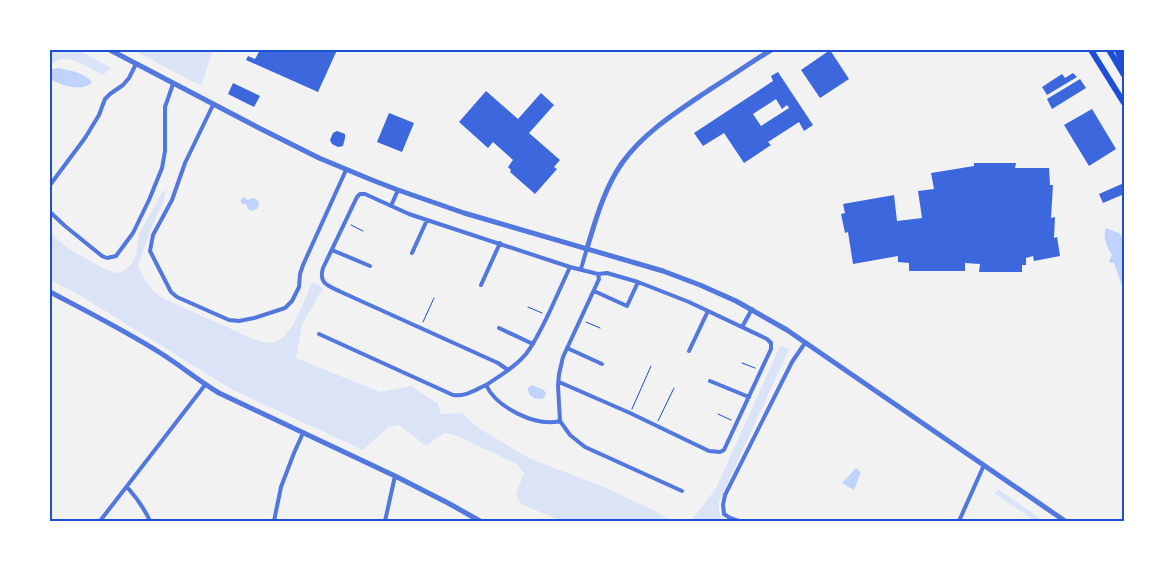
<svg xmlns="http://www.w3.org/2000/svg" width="1174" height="571" font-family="Bitter,serif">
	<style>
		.green { fill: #dbe4f7 }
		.water { fill: #bfd3fe }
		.building { fill: #3d67dc; fill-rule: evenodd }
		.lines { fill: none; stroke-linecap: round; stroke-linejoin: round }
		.path { stroke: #1d4ed8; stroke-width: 1 }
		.minor { stroke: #5277de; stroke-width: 4 }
		.tertiary { stroke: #5277de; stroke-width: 5 }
		.primary { stroke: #1d4ed8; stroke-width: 6 }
		.motorway { stroke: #1d4ed8; stroke-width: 7 }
		.neatline { fill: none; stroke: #1d4ed8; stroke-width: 2 }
	</style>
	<rect width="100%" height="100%" fill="#f2f2f2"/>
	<path class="green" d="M50,50h29l32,18 -8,7c-15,-7 -39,-26 -53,-9z
		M133,50h80l-12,36z
		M167,188l-5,17 -9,19 -15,41 4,10 11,16 9,7 89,40c6,2 13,5 20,5 21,-2 34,-45 41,-61l11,6 -21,37 -6,33 84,34 31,-6 27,18 3,10 21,-1 15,14 52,31 82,32 46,22 14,9h-110l-40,-17 -5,-10 8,-21 -7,-9 -62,-29 -11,-2 -18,13 -27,-21 -11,2 -25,23 -130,-60 -157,-97 -26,-13v-47l19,16 36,20 11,4 6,-1 8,-6 6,-10 3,-22 21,-38z
		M780,346l9,3 -70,153v11l5,8h-33l25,-33z
		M998,489l46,32h-9l-40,-27z"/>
	<path class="water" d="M58,68c12,3 26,4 34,14 -10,11 -31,3 -42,-3v-8l3,-2z
		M244,197l4,3 4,-2 4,1 3,3 -1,6 -5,3 -4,-1 -3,-6h-3l-2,-1v-4z
		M1106,228l13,5 5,7v52l-10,-29h-4l-1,-2 3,-6c-5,-8 -10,-18 -6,-27z
		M532,385l12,5 2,4 -2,4c-8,3 -17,-2 -16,-10z
		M856,468l5,4 -7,18 -12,-7z"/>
	<path class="building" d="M260,50h77l-19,42 -72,-32 2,-4 7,3z
		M830,50l19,29 -29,19 -19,-28z
		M778,72l35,53 -9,6 -5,-9 -31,20 3,3 -27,18 -20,-30 -21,13 -9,-13 79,-52 -2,-5zM776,99l6,10 5,-4 2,3 -28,18 -8,-12z
		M1073,73l4,4 -30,18 -5,-8 20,-13 3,4z
		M1080,79l6,9 -34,21 -5,-10z
		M233,83l27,13 -6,11 -26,-13z
		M486,91l32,28 23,-26 13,12 -25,28 31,27 -6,7 3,2 -22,25 -25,-22 1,-2 -3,-3 5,-7 -20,-18 -5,6 -29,-26z
		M1092,109l24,40 -27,17 -25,-41z
		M389,113l25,10 -12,29 -25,-10z
		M337,131l8,3v4l-2,8 -5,1 -6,-3 -2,-4 3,-7z
		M974,163h42l-1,5h34l1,17h3l-2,33 4,-1 -1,21 3,-1 3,19 -26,5 -1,-5 -7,2v7h-4v7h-43l1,-8 -15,-1v8h-56v-8l-11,-1v-6l-45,8 -5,-32 -3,1 -4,-19 4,-1 -2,-9 51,-9 3,26 25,-3 -4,-27 16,-2 -3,-16 43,-7z
		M1124,183v11l-21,9 -4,-9z"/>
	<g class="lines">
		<path class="path" d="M351,225l12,6
			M528,307l14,6
			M423,322l11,-24
			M586,322l14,6
			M742,363l13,5
			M632,409l19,-43
			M718,414l13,6
			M658,421l16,-33"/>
		<path class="minor" d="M213,105l-28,58 -13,37 -19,35 -3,16 21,41 6,5 52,23 10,1 15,-3 31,-10 7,-7 7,-14 1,-13 3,-9 43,-95
			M50,185l35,-47 14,-23 6,-16 5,-5 13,-9 6,-7 7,-14
			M391,206l7,-16
			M50,212l15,14 37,30 5,2 9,-2 17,-23 16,-33 13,-32 3,-17v-44l8,-23
			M332,250l38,16
			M412,253l15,-33
			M581,269l6,-21
			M598,274l1,5 -36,78 -4,17 -1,12 2,35 10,14 15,12 97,44
			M481,285l19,-42
			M594,291l33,15 11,-24
			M742,327l10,-18
			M499,328l34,16
			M319,334l134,61c12,2 22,-5 33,-10 11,23 50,42 74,36
			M567,348l35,16
			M689,351l19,-40
			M508,370l-10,-7 -157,-71c-12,-6 -23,-8 -18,-24l34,-71 3,-3h5l44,20 18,6 143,47 28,7 9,-1 31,9 51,20 78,37 4,4v6l-47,101 -4,2 -11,-1 -79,-38 -71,-31
			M710,381l39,16
			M486,385c14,-9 29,-18 40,-31 10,-13 16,-27 23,-41 7,-15 14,-31 21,-46
			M127,487c9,10 17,21 23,34
			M100,521l105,-136
			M274,521l7,-34 13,-34 9,-20
			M385,521l10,-45
			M739,521l-9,-3 -6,-4 -1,-9 2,-10 67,-133 13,-19
			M959,521l25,-56"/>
		<path class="tertiary" d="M110,50l149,78 60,30 53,22 26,10 66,23 199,58 37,14 36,16 51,29 278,191
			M587,248c9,-29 17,-59 35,-85 22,-31 56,-52 87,-73 21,-13 41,-27 62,-40
			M50,292c38,20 76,39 112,62 19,12 37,27 57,39l176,83 53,27 32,18"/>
		<path class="primary" d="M1091,50l33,53
			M1109,50l15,25"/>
		<path class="motorway" d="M1118,50l6,17"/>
	</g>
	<rect width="1174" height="571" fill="none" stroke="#ffffff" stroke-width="102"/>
	<rect x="51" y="51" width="1072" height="469" class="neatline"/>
</svg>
